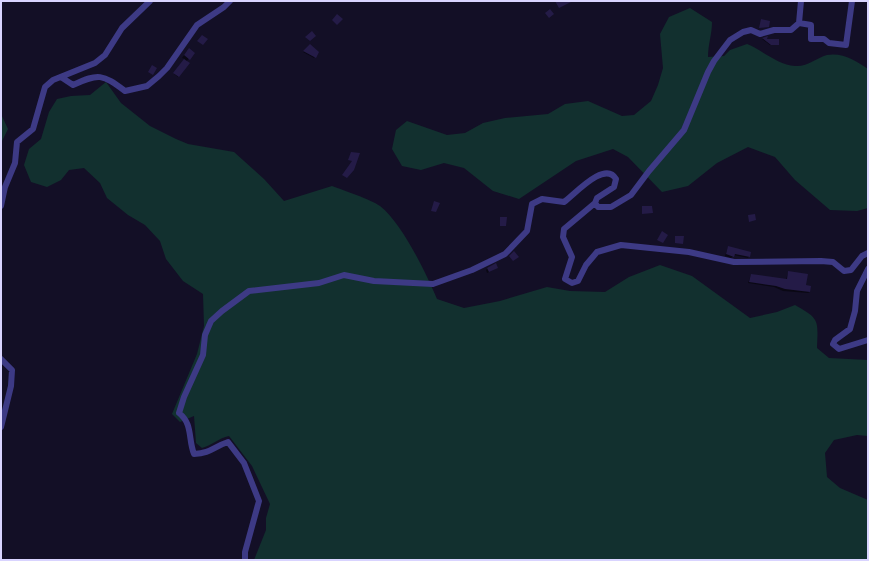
<svg xmlns="http://www.w3.org/2000/svg" width="869" height="561" font-family="Karla,sans-serif">
	<style>
		.green { fill: #12302f }
		.shadow { fill: #0007 }
		.building { fill: #241b47 }
		.lines { fill: none; stroke-linecap: round; stroke-linejoin: round }
		.street { stroke: #3d3a85; stroke-width: 6 }
	</style>
	<rect width="100%" height="100%" fill="#130f26"/>
	<path class="green" d="M690,8l22,14c0,12 -4,22 -4,35l16,-1 6,-6 17,-6c15,6 31,21 48,22 13,1 21,-8 32,-11 15,-3 30,6 41,14v139l-11,3 -27,-1 -35,-30 -20,-23 -27,-10 -31,16 -29,23 -26,6 -34,-35 -15,-8 -37,12 -57,38 -26,-8 -29,-23 -20,-5 -23,7 -19,-4 -10,-17 4,-19 11,-9 40,14 18,-2 18,-10 22,-5 43,-4 17,-10 23,-3 34,15 12,-1 17,-14 7,-16 5,-17 -3,-34 9,-17z
		M106,82l15,21 29,23 26,13 12,5 46,8 30,27 20,22 48,-15c13,5 38,13 48,20 22,17 46,67 57,93l27,9 36,-7 47,-14 23,4 35,1 24,-15 31,-12 32,11 58,42 27,-6 18,-7c25,14 23,15 22,43l12,10 39,2v76l-11,-1 -23,5 -9,13 2,24 13,11 28,12v60h-614l12,-30v-12l4,-14 -18,-38 -23,-30c-10,2 -17,9 -27,12l-6,-5 -2,-27 -14,6 -8,-8 25,-60 7,-28 -1,-32 -20,-13 -17,-22 -6,-18 -15,-16 -17,-10 -21,-17 -7,-15 -16,-15 -15,2 -8,10 -14,7 -16,-5 -7,-17 5,-16 12,-10 8,-27 8,-13 14,-3 19,-1z
		M1,114l7,15 -7,14z"/>
	<path class="shadow" d="M766,38v2l12,5h-8l-8,-6z
		M310,46l8,6 -4,6 -11,-6z
		M187,51l6,2 -7,9 3,1 -11,14 -4,-3 11,-15 -3,-1z
		M728,247l21,9 -1,2 -14,-3 -3,3 -6,-2z
		M488,268h9l-10,5 -1,-3z
		M788,272l22,20 -2,1 -25,-2 -9,-4 -26,-4 3,-8 35,5z"/>
	<path class="building" d="M555,1h18l-14,7z
		M550,9l4,5 -5,4 -4,-5z
		M337,14l6,5 -6,6 -5,-5z
		M761,19l9,2 -1,6 -10,1z
		M312,31l4,5 -6,5 -5,-4z
		M202,35l6,4 -5,6 -6,-4z
		M768,36l-1,3h12v6h-8l-9,-7z
		M310,44l9,8 -3,6 -13,-7z
		M189,48l6,5 -5,7 -6,-5z
		M184,59l6,4 -11,14 -6,-4z
		M152,65l5,3 -4,7 -5,-3z
		M351,152l9,1 -6,17 -7,8 -5,-3 10,-14 -4,-1z
		M434,201l6,2 -4,9 -5,-1z
		M642,206h10l1,7 -11,1z
		M755,214l1,6 -7,2 -1,-7z
		M500,217h7l-1,9h-6z
		M662,231l6,4 -5,8 -6,-3z
		M675,236h9l-1,8 -8,-1z
		M728,246l23,6 -1,5 -15,-3 -1,3 -8,-3z
		M514,251l5,6 -6,4 -4,-5z
		M496,263l2,5 -9,4 -2,-4z
		M788,271l20,3 -2,11 5,1 -1,6 -25,-3 -9,-3 -27,-4 2,-8 36,5z"/>
	<g class="lines">
		<path class="street" d="M801,1l-2,22 -8,7h-17l-14,4 -9,-4 -8,2 -13,8 -16,21 -6,11 -24,58 -35,41 -18,24 -20,12h-13l-3,-4 -31,26 -1,8 9,20 -7,22 7,4 6,-2 8,-16 11,-13 24,-7 68,7 45,10 87,-1 12,1 11,9 7,-1 11,-14 6,-3
			M799,23l12,2v14h13l5,4 17,2 6,-44
			M61,77l12,8c26,-12 29,-11 52,6l22,-5 12,-10 8,-8 30,-43 27,-18 6,-6
			M1,206l4,-19 10,-24 2,-21 16,-13 12,-42 8,-7 42,-17 10,-8 17,-27 28,-27
			M868,269l-11,22 -2,20 -5,18 -15,11 -2,4 6,5 29,-9
			M1,359l11,11 -1,16 -10,41
			M245,560v-8l14,-51 -15,-38 -16,-21c-15,5 -17,11 -34,12 -6,-15 -1,-30 -15,-41l5,-16 19,-42 2,-20 6,-14 11,-10 27,-20 70,-8 25,-8 30,6 59,3 39,-14 33,-16 22,-23 5,-27 10,-5 22,3c11,-8 41,-42 52,-23l-2,8 -17,11 -2,5"/>
	</g>
	<rect width="869" height="561" fill="none" stroke="#d9d4ff" stroke-width="4"/>
</svg>
